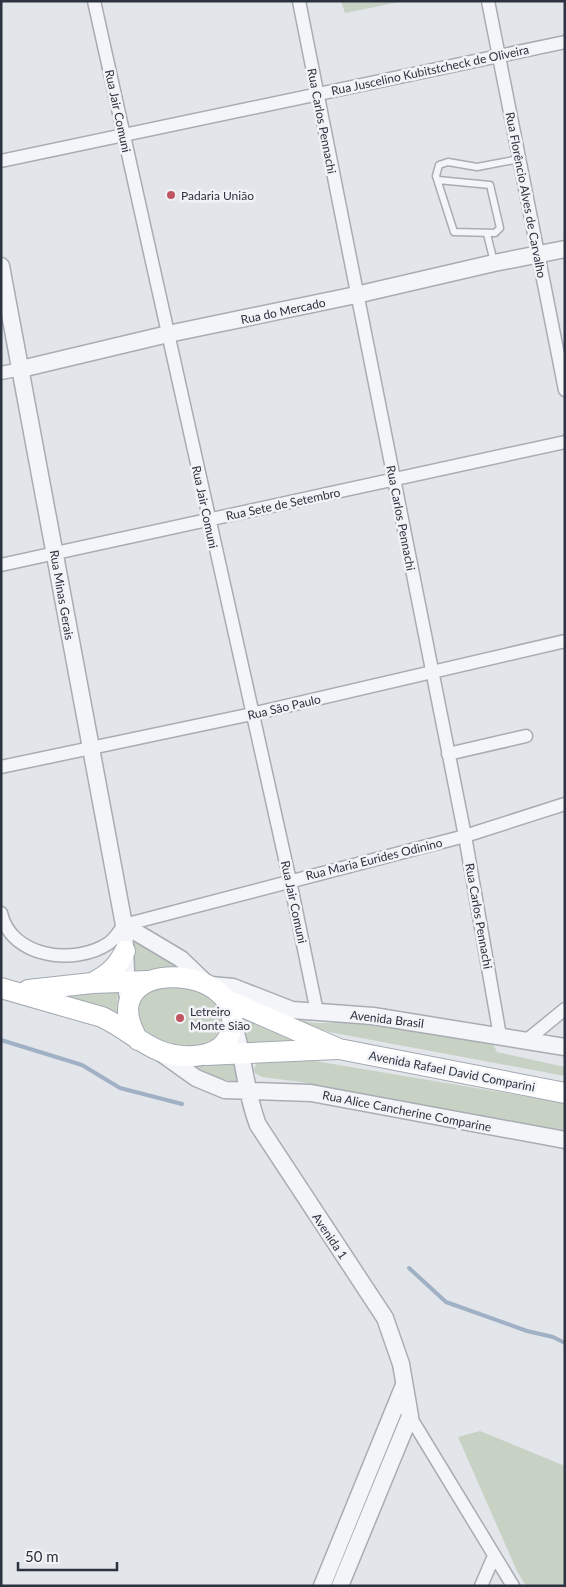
<svg xmlns="http://www.w3.org/2000/svg" width="566" height="1587" font-family="Lato,sans-serif">
	<style>
		.green { fill: #c7d2c4 }
		.lines { fill: none; stroke-linecap: round; stroke-linejoin: round }
		.stream { stroke: #a1b1c5; stroke-width: 4 }
		.service-casing { stroke: #a8acb3; stroke-width: 9 }
		.minor-casing { stroke: #a8acb3; stroke-width: 15 }
		.tertiary-casing { stroke: #a8acb3; stroke-width: 19 }
		.primary-casing { stroke: #a3a9b3; stroke-width: 22 }
		.service { stroke: #f4f5f8; stroke-width: 6 }
		.minor { stroke: #f4f5f8; stroke-width: 12 }
		.tertiary { stroke: #f4f5f8; stroke-width: 16 }
		.primary { stroke: #fff; stroke-width: 20 }
		.poi-dot { fill: #c15462; stroke: #f1f3f7; stroke-width: 2 }
		.labels { text-anchor: middle; dominant-baseline: central; stroke-width: 5; stroke-linejoin: round; paint-order: stroke }
		.street-label { font-size: 12px; fill: #2c323f; stroke: #f1f3f7 }
		.poi-label { font-size: 12px; fill: #2c323f; stroke: #f1f3f7; text-anchor: start }
	</style>
	<rect width="100%" height="100%" fill="#e2e5e9"/>
	<path class="green" d="M341,1h63l-59,12z
		M129,934l58,38 -55,2z
		M174,985l24,5 20,14 6,18 -8,17 -8,5 -24,5 -31,-8 -15,-19 -1,-21 16,-12z
		M117,990l1,28 -62,-23z
		M242,1015l74,31 -67,2z
		M285,1017l30,6h60l118,21 4,8 68,15v9l-236,-44z
		M309,1060l256,43v29l-264,-50 -39,-5 -7,-4 -1,-4 4,-8z
		M237,1063l3,20 -31,-7 -22,-11z
		M480,1431l85,35v120h-39l-9,-15 -59,-134z"/>
	<g class="lines">
		<path class="stream" d="M1,1040l81,25 38,23 62,16
			M409,1268l37,34 81,29 26,6 12,6"/>
		<defs>
			<path id="service" d="M438,180l52,5 10,43 -5,5 -41,-1 -18,-56 3,-11 9,-3 29,5 42,-8
				M487,234l7,28"/>
			<path id="minor" d="M94,1l196,880 27,131
				M299,1l166,835 35,200
				M488,1l77,389
				M1,161l564,-119
				M1,373l20,-4
				M1,565l564,-123
				M448,754l78,-18
				M1,767l251,-53 313,-73
				M1,913c10,45 74,53 108,30 7,-5 10,-12 15,-18l341,-89 100,-32
				M527,1040l38,-31
				M406,1410l107,176
				M481,1586l13,-30"/>
			<path id="tertiary" d="M1,266l123,659 3,69
				M21,369l147,-35 188,-39 138,-32 71,-14
				M124,925l57,34 25,24
				M211,985l22,2 59,23 81,6 192,31
				M233,1022c11,34 12,70 25,103l127,193 16,46 9,52 -70,170
				M161,1053l35,25 29,12 86,3 254,47
				M322,1586l82,-201"/>
			<path id="primary" d="M94,982c15,-8 23,-15 31,-31
				M1,988l101,29c34,16 51,42 92,39 16,-1 31,-7 36,-23 24,-70 -143,-81 -92,7
				M28,990l64,-7 56,-2
				M227,1000l112,49 226,44
				M206,1055l131,-6"/>
		</defs>
		<use href="#service" class="service-casing"/>
		<use href="#minor" class="minor-casing"/>
		<use href="#tertiary" class="tertiary-casing"/>
		<use href="#primary" class="primary-casing"/>
		<use href="#service" class="service"/>
		<use href="#minor" class="minor"/>
		<use href="#tertiary" class="tertiary"/>
		<use href="#primary" class="primary"/>
	</g>
	<g class="poi-dot">
		<circle cx="171" cy="195" r="5"/>
		<circle cx="180" cy="1018" r="5"/>
	</g>
	<g class="labels">
		<g class="street-label">
			<text transform="translate(430 70) rotate(-12)">Rua Juscelino Kubitstcheck de Oliveira</text>
			<text transform="translate(118 111) rotate(78)">Rua Jair Comuni</text>
			<text transform="translate(322 121) rotate(79)">Rua Carlos Pennachi</text>
			<text transform="translate(526 195) rotate(79)">Rua Florêncio Alves de Carvalho</text>
			<text transform="translate(283 311) rotate(-12)">Rua do Mercado</text>
			<text transform="translate(283 504) rotate(-12)">Rua Sete de Setembro</text>
			<text transform="translate(205 507) rotate(78)">Rua Jair Comuni</text>
			<text transform="translate(401 518) rotate(79)">Rua Carlos Pennachi</text>
			<text transform="translate(62 595) rotate(80)">Rua Minas Gerais</text>
			<text transform="translate(284 707) rotate(-13)">Rua São Paulo</text>
			<text transform="translate(374 859) rotate(-14)">Rua Maria Eurides Odinino</text>
			<text transform="translate(294 902) rotate(78)">Rua Jair Comuni</text>
			<text transform="translate(479 916) rotate(80)">Rua Carlos Pennachi</text>
			<text transform="translate(387 1019) rotate(7)">Avenida Brasil</text>
			<text transform="translate(452 1071) rotate(11)">Avenida Rafael David Comparini</text>
			<text transform="translate(407 1111) rotate(11)">Rua Alice Cancherine Comparine</text>
			<text transform="translate(330 1236) rotate(56)">Avenida 1</text>
		</g>
		<g class="poi-label">
			<text x="181" y="195">Padaria União</text>
			<text x="190" y="1011">Letreiro<tspan x="190" dy="14">Monte Sião</tspan></text>
		</g>
	</g>
	<rect width="566" height="1587" fill="none" stroke="#2c323f" stroke-width="5"/>
	<path d="M18 1562v8h99v-8" fill="none" stroke="#2c323f" stroke-width="2.5"/>
	<text x="25" y="1562" font-size="15" fill="#2c323f" stroke="#f1f3f7" stroke-width="4" paint-order="stroke">50 m</text>
</svg>
